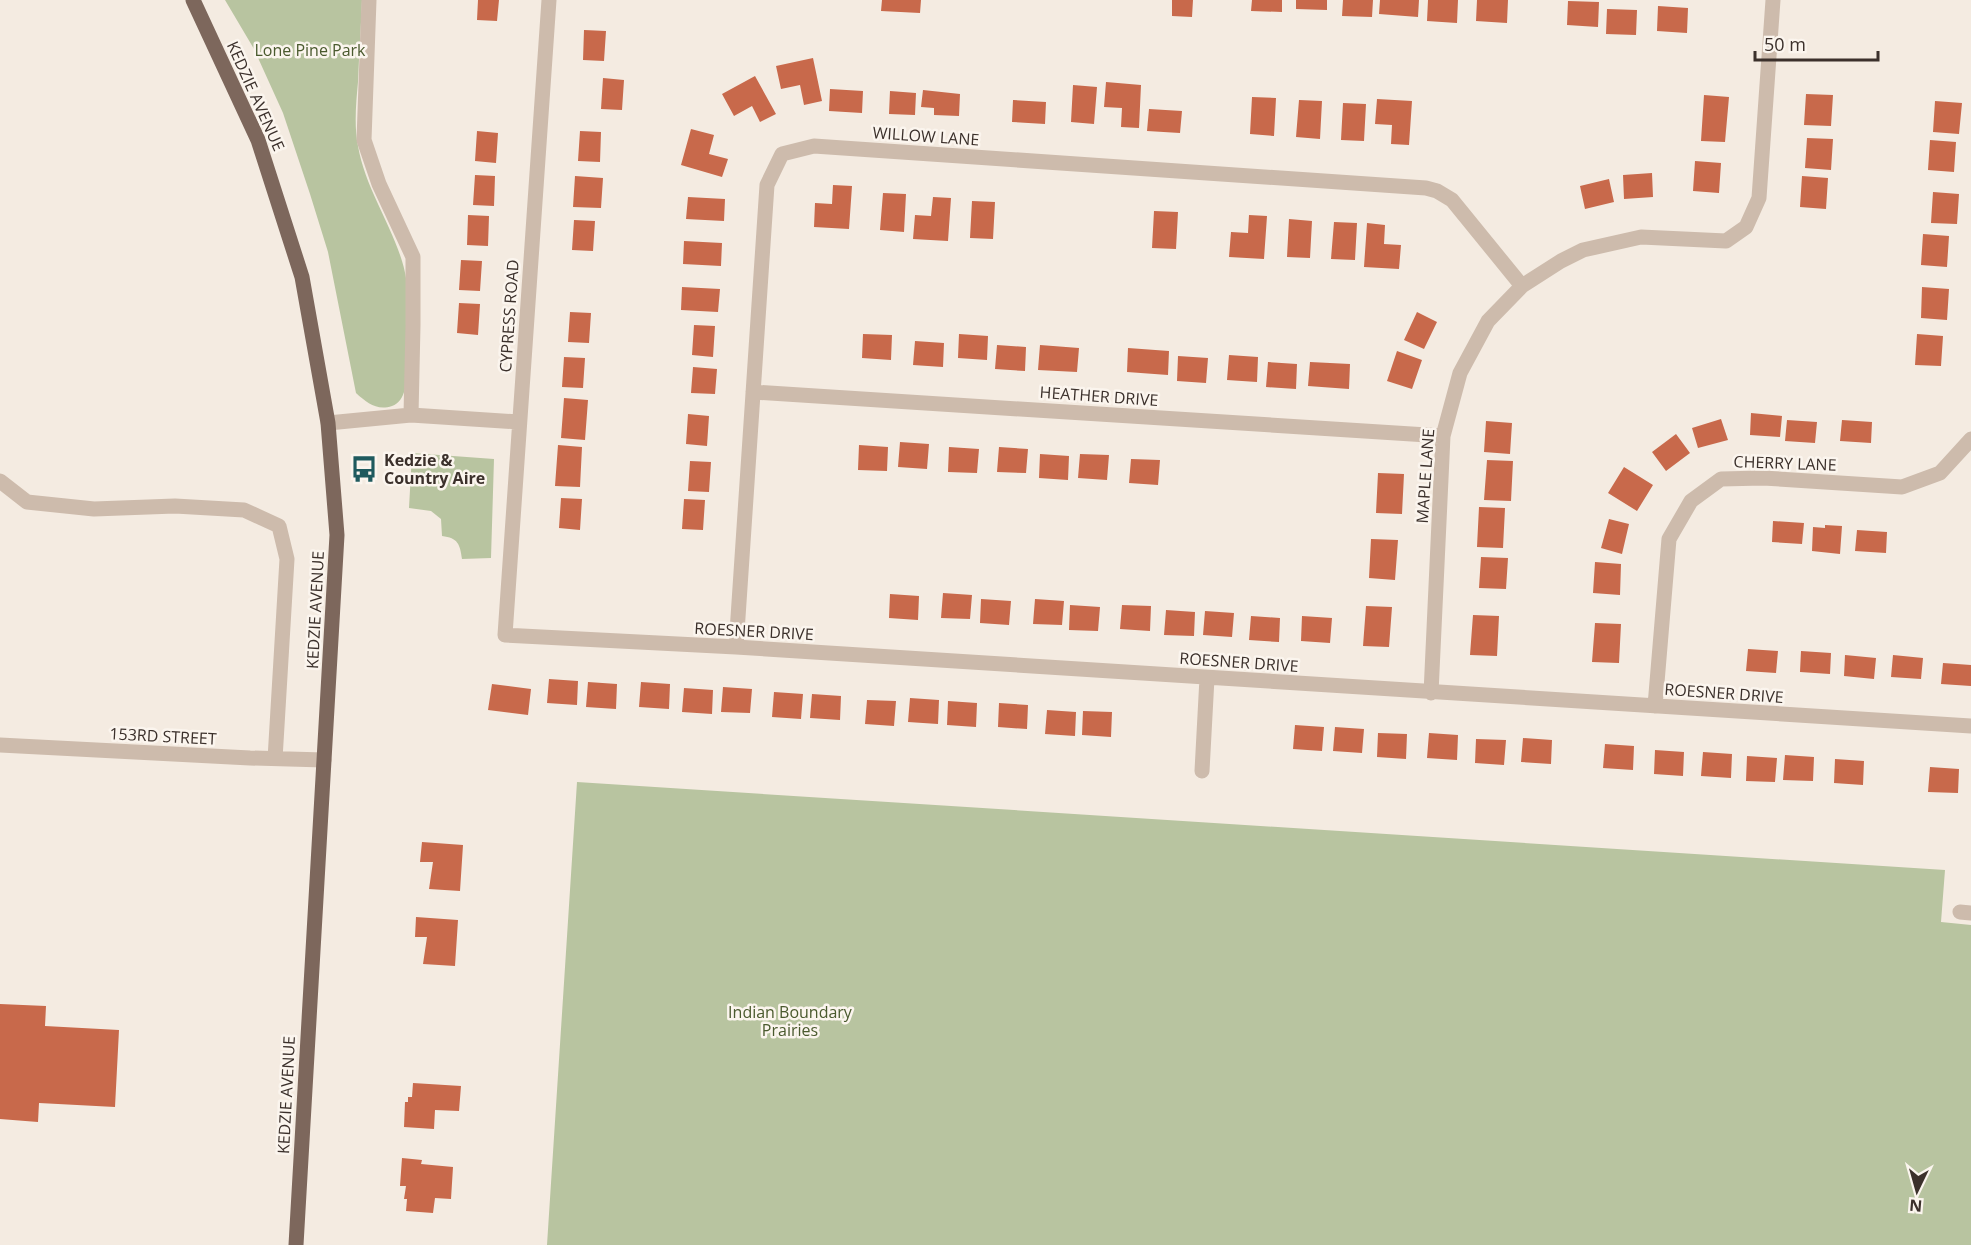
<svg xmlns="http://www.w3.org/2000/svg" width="1971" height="1245" font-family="'Open Sans',sans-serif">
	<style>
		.green { fill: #b8c4a0 }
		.building { fill: #c8694b }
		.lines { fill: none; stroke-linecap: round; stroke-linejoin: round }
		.minor { stroke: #cdbbac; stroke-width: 15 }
		.major { stroke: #7d675c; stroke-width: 15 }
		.labels { text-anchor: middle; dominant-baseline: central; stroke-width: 5; stroke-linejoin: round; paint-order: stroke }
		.park-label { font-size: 16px; fill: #4a5a2e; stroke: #fbf5ee }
		.street-label { font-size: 16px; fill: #3b302b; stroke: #fbf5ee }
		.poi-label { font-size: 16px; font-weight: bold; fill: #3b302b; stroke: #fbf5ee; text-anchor: start }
	</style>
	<rect width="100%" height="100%" fill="#f4ebe1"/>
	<path class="green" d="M225,0h137c-1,27 -3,55 -4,82 -2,21 -4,44 0,64 7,41 32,76 44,115 10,32 6,67 5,100 0,13 1,40 -15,45 -15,5 -25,-3 -36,-13l-28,-141 -18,-58 -27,-81 -29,-64z
		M412,453l82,6 -3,99 -29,1c-2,-15 -4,-21 -20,-23l-1,-17 -10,-8 -22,-3z
		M577,782l1368,88 -4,52 30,3v320h-1424z"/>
	<path class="building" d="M478,0h21l-2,21 -20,-1z
		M882,0h39l-1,13 -39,-2z
		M1172,0h21l-1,17 -20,-1z
		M1252,0h30v12l-31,-1z
		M1296,0h31v10l-31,-1z
		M1343,0h30l-1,17 -30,-1z
		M1380,0h39l-1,17 -39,-3z
		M1428,0h30l-1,23 -30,-2z
		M1477,0h31l-1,23 -31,-2z
		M1568,1l31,1 -1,25 -31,-2z
		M1658,6l30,2 -1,25 -30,-2z
		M1607,9l30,1 -1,25 -30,-1z
		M584,30l22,1 -2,30 -21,-1z
		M813,58l9,43 -18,4 -4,-20 -19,4 -5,-23z
		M755,76l21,38 -16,8 -8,-16 -18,10 -12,-22z
		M603,78l21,2 -2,30 -21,-1z
		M1106,82l35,3 -2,43 -18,-1 1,-19 -18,-1z
		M1073,85l24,2 -3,37 -23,-2z
		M830,89l33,2 -1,22 -33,-2z
		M923,90l37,4 -1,22 -25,-1v-7l-13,-1z
		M890,91l26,2 -1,22 -26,-1z
		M1806,94l27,1 -2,31 -27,-1z
		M1704,95l25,2 -4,45 -24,-1z
		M1252,97l24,1 -2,38 -24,-2z
		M1377,99l35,2 -3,44 -18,-1 1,-19 -17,-1z
		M1013,100l33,2 -1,22 -33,-2z
		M1299,100l23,1 -2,38 -24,-2z
		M1935,101l27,2 -3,31 -26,-2z
		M1343,103l23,1 -2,37 -23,-1z
		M1149,109l33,2 -2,22 -33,-2z
		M691,129l23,6 -5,19 19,5 -6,18 -41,-12z
		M477,131l21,2 -2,30 -21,-2z
		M580,131l21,1 -1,30 -22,-1z
		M1807,138l26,1 -2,31 -26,-2z
		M1930,140l26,2 -2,30 -26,-2z
		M1695,161l26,2 -2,30 -26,-2z
		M1652,173l1,24 -29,2 -1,-24z
		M475,175l20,1 -1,30 -21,-1z
		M575,176l28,2 -2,30 -28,-1z
		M1802,176l26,2 -2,31 -26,-2z
		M1609,179l5,23 -29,7 -5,-23z
		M833,185l19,1 -3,43 -35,-2 1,-24 17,1z
		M1933,192l26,2 -2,30 -26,-1z
		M883,193l23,1 -2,38 -24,-2z
		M688,197l37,2 -1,22 -38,-2z
		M933,197l18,1 -3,43 -35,-2 2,-24 16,1z
		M972,201l23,1 -2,37 -23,-1z
		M1154,211l24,1 -2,37 -24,-1z
		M468,215l21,1 -1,30 -21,-1z
		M1249,215l18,1 -3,43 -35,-2 2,-25 17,1z
		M1289,219l23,2 -2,37 -23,-1z
		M574,220l21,1 -2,30 -21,-1z
		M1334,222l23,1 -2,37 -24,-1z
		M1367,223l18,2 -1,19 17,1 -2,24 -35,-2z
		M1923,234l26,2 -2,31 -26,-2z
		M684,241l38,2 -1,23 -38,-2z
		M461,260l21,1 -2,30 -21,-1z
		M682,287l38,2 -2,23 -37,-2z
		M1922,287l27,2 -2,31 -26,-2z
		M459,303l21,1 -2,31 -21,-2z
		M570,312l21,1 -2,30 -21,-1z
		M1417,312l20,10 -13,27 -20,-9z
		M694,325l21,1 -2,31 -21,-2z
		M863,334l29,1 -1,25 -29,-2z
		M959,334l29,2 -1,24 -29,-2z
		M1917,334l26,2 -2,30 -26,-1z
		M915,341l29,2 -1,24 -30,-2z
		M997,345l29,2 -1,24 -30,-2z
		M1040,345l39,3 -2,24 -39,-2z
		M1128,348l41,3 -1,24 -41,-3z
		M1397,351l25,9 -10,29 -25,-8z
		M1229,355l29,2 -1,25 -30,-2z
		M1178,356l30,2 -2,25 -29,-2z
		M564,357l21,1 -2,30 -21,-1z
		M1268,362l29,2 -1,25 -30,-2z
		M1310,362l40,2 -1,25 -41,-3z
		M693,367l24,2 -2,25 -24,-1z
		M564,398l24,2 -3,40 -24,-2z
		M1751,413l31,3 -2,21 -30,-2z
		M688,414l21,2 -2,30 -21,-2z
		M1721,419l7,21 -30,8 -6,-20z
		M1787,420l30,2 -2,21 -30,-2z
		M1842,420l30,2 -1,21 -31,-2z
		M1486,421l26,2 -2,31 -26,-2z
		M1676,434l14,19 -24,18 -14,-19z
		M900,442l29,2 -2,25 -29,-2z
		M558,445l24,2 -2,40 -25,-1z
		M859,445l29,2 -1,24 -29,-1z
		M949,447l30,2 -2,24 -29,-1z
		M999,447l29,2 -2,24 -29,-1z
		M1040,454l29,2 -1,24 -29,-2z
		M1080,454l29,1 -2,25 -29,-2z
		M1131,459l29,1 -2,25 -29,-2z
		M1487,460l26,1 -2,40 -27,-1z
		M690,461l21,1 -2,30 -21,-1z
		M1624,467l29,18 -16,26 -29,-18z
		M1378,473l26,1 -2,40 -26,-1z
		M561,498l21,1 -2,31 -21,-2z
		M684,499l21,1 -2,30 -21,-1z
		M1479,507l26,1 -2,40 -26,-1z
		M1609,519l20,5 -7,30 -21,-6z
		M1773,521l31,2 -2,21 -30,-2z
		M1825,525l17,1 -2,28 -28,-3 1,-24 12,1z
		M1857,530l30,2 -1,21 -31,-2z
		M1371,539l27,1 -3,40 -26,-2z
		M1481,557l27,1 -2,31 -27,-1z
		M1595,562l26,2 -1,31 -27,-2z
		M943,593l29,2 -2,24 -29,-1z
		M890,594l29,2 -1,24 -29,-2z
		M981,599l30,2 -2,24 -29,-2z
		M1035,599l29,2 -2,24 -29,-1z
		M1070,605l30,2 -2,24 -29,-1z
		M1122,605l29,1 -1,25 -30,-2z
		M1366,606l26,1 -3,40 -26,-1z
		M1166,610l29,2 -1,24 -30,-1z
		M1205,611l29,2 -2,24 -29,-2z
		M1473,615l26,1 -2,40 -27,-1z
		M1251,616l29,2 -1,24 -30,-2z
		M1302,616l30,2 -2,25 -29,-2z
		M1595,623l26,1 -2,39 -27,-1z
		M1748,649l30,2 -2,22 -30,-2z
		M1801,651l30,2 -1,21 -30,-2z
		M1845,655l31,3 -2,21 -30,-3z
		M1893,655l30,3 -2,21 -30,-2z
		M1943,663l28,2v21l-30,-2z
		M549,679l29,2 -1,24 -30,-2z
		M588,682l29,2 -1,25 -30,-2z
		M641,682l29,2 -1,25 -30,-2z
		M492,684l39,5 -3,26 -40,-5z
		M723,687l29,2 -2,24 -29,-1z
		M684,688l29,2 -1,24 -30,-2z
		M774,692l29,2 -2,25 -29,-2z
		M812,694l29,2 -1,24 -30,-2z
		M910,698l29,2 -1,24 -30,-2z
		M867,700l29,1 -2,25 -29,-2z
		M948,701l29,2 -1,24 -29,-2z
		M999,703l29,2 -1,24 -29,-2z
		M1047,710l29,2 -1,24 -30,-2z
		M1083,711l29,1 -1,25 -29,-2z
		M1295,725l29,2 -2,24 -29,-2z
		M1335,727l29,2 -2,24 -29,-2z
		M1378,733l29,1 -1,25 -29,-2z
		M1429,733l29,2 -1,25 -30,-2z
		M1523,738l29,2 -1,24 -30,-2z
		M1476,739l30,1 -2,25 -29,-2z
		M1605,744l29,2 -1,24 -30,-2z
		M1655,750l29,2 -1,24 -29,-2z
		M1703,752l29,2 -1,24 -30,-2z
		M1785,755l29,2 -1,24 -30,-1z
		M1747,756l30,2 -2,24 -29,-1z
		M1835,759l29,2 -1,24 -29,-2z
		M1930,767l29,2 -1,24 -30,-1z
		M422,842l41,3 -3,46 -31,-2 4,-27h-13z
		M416,917l42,3 -3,46 -32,-2 4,-27h-12z
		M0,1004l46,2 -1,20 74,4 -4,77 -76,-4 -1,19 -38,-3z
		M413,1083l48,3 -2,25 -24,-1 -1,19 -30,-2 1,-25h3v-5h4z
		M402,1158l20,2 -1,4 32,3 -2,32 -16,-1 -2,15 -27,-2 1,-12h-3l2,-13h-6z"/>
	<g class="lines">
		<path class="minor" d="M369,0l-5,140 15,44 34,73v68l-2,90
			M549,0l-44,635 231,12 1235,79
			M753,392l690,44
			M328,423l83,-8 108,7
			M0,481l27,21 67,7 81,-3 69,4 35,16 8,33 -12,200
			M736,647l31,-462 15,-31 32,-8 612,42 11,3 15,9 70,86
			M1431,693l12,-257 17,-63 28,-52 34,-35 39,-25 22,-11 58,-13 85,4 20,-14 13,-29 14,-198
			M1655,706l14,-167 22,-38 30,-22 42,-1 139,9 38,-14 31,-34
			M0,745l250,13 74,2
			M1202,771l5,-93
			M1960,912l11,1"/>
		<path class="major" d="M193,0l65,140 44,137 26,146 9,112 -41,710"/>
	</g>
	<defs>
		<symbol id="bus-bare" viewBox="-9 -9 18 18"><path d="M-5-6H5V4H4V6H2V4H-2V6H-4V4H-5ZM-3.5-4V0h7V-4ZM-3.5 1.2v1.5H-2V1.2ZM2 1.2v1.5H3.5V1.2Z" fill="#1f5a5e" stroke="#fbf5ee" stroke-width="2.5" paint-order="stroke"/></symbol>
	</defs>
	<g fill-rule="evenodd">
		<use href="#bus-bare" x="345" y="450" width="38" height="38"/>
	</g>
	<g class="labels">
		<g class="park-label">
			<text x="310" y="50">Lone Pine Park</text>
			<text x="790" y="1012">Indian Boundary<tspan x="790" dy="18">Prairies</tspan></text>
		</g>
		<g class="street-label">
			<text transform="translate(256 96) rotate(66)">KEDZIE AVENUE</text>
			<text transform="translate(926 136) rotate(4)">WILLOW LANE</text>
			<text transform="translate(509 316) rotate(-86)">CYPRESS ROAD</text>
			<text transform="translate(1099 396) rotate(4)">HEATHER DRIVE</text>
			<text transform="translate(1785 463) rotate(2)">CHERRY LANE</text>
			<text transform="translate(1425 476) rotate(-86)">MAPLE LANE</text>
			<text transform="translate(315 610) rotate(-87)">KEDZIE AVENUE</text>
			<text transform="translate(754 631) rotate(3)">ROESNER DRIVE</text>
			<text transform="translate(1239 662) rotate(4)">ROESNER DRIVE</text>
			<text transform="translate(1724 693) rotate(4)">ROESNER DRIVE</text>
			<text transform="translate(163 736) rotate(3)">153RD STREET</text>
			<text transform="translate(286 1095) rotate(-87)">KEDZIE AVENUE</text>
		</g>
		<g class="poi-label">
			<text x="384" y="460">Kedzie &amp;<tspan x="384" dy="18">Country Aire</tspan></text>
		</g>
	</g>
	<g transform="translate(1917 1191) rotate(185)" stroke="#fbf5ee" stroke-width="4.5" paint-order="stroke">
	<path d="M0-4.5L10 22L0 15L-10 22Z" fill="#3b302b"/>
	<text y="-9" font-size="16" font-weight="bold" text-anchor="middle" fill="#3b302b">N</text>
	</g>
	<path d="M1755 51v9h123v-9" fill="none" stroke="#3b302b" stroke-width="3"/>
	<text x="1764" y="51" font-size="18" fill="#3b302b" stroke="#fbf5ee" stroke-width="4.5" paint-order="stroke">50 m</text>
</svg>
